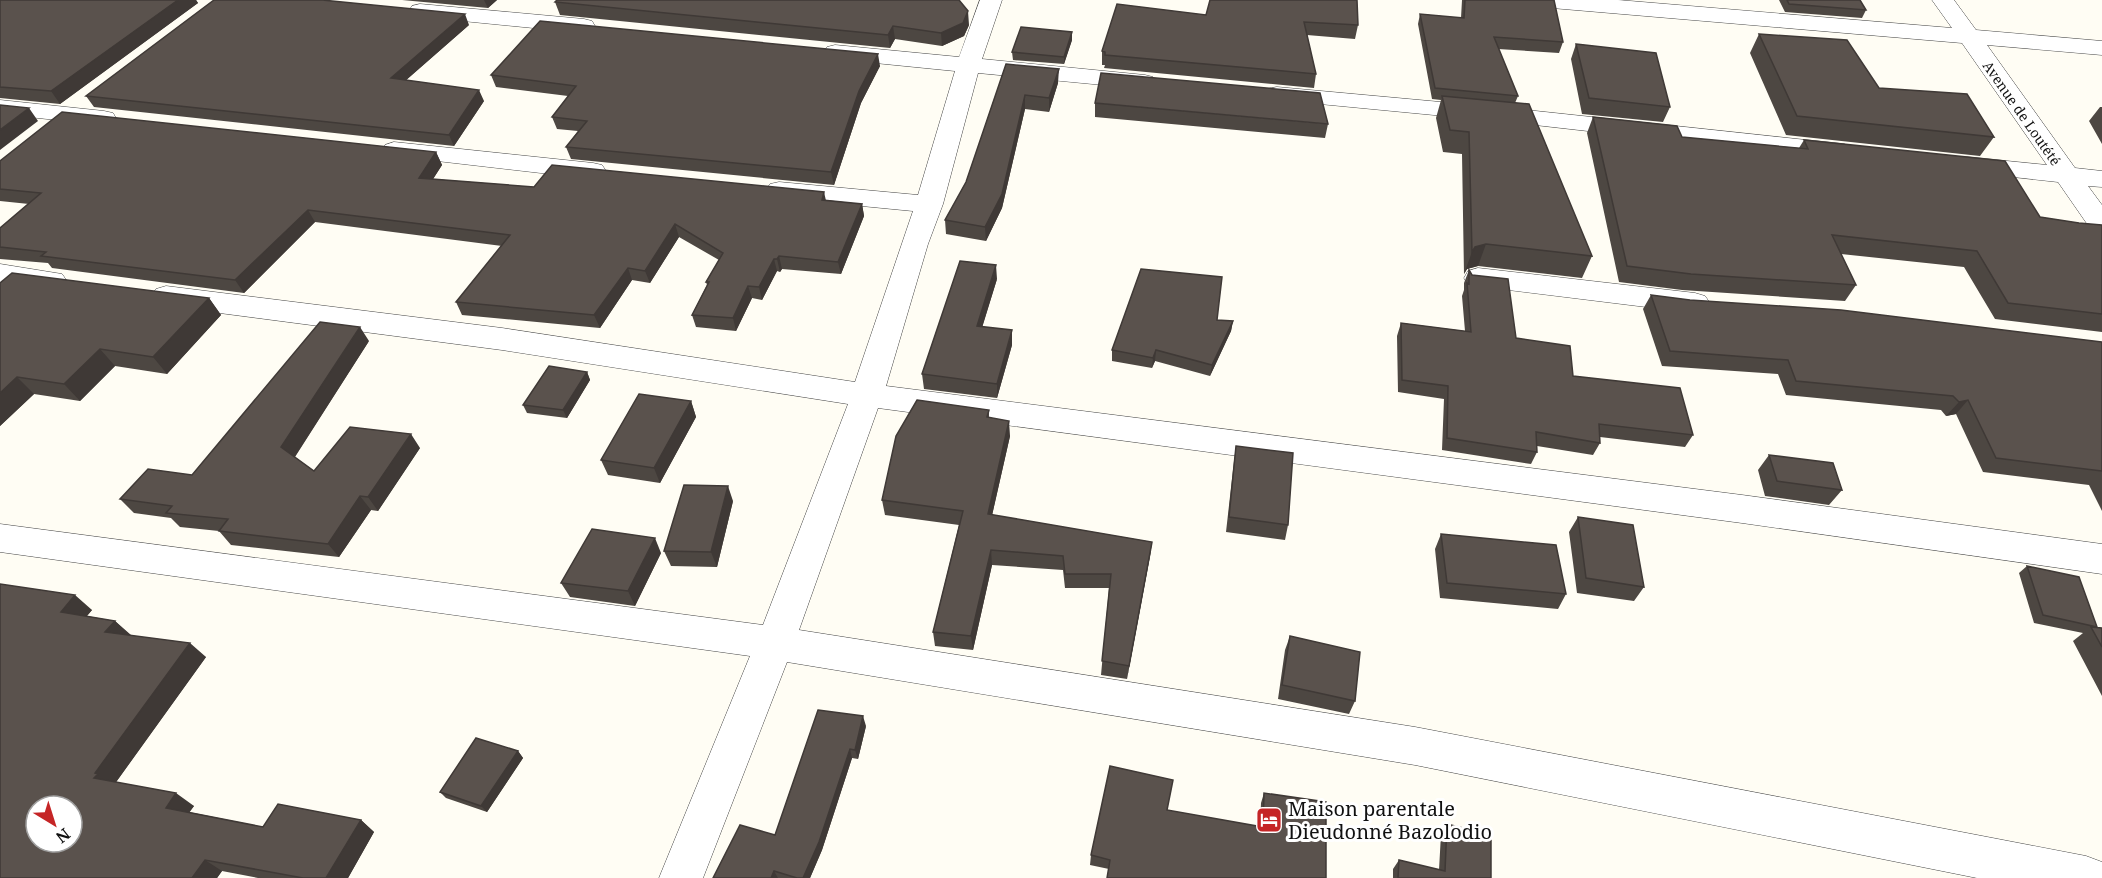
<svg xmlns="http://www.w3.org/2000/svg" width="2102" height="878" font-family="'Noto Serif',serif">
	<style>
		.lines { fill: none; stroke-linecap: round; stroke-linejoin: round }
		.minor-casing { stroke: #444; stroke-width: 1 }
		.minor { fill: #fff; fill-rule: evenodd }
		.wall { fill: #4d4742 }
		.shaded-wall { fill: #3f3936 }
		.building { fill: #5a524d; stroke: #3f3936; stroke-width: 1.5; fill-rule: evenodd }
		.labels { text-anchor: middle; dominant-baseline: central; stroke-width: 6; stroke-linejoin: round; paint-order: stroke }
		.far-street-label { font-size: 14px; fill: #111; stroke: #fff }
		.near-poi-label { font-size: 20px; fill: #111; stroke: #fff; text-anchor: start }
	</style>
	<rect width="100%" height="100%" fill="#fffdf4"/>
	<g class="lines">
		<defs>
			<path id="minor" d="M980,0h22l-20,59 163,16 8,2 4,5 -4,5 -8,2 -167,-16 -35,131 -15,40 -42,142 856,109 360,49v30l-360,-51 -864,-115 -79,222 616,97 671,129 16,6v16h-125l-562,-113 -628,-103 -84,216h-44l91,-222 -750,-104v-28l763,101 85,-221 -346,-54 -336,-44 -10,-3 -5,-7 5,-7 10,-3 336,42 353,54 58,-171 -134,-13 -9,-2 -4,-6 4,-6 9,-2 139,13 37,-124 -120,-12 -8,-2 -4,-5 4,-5 8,-2 124,12z
				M1529,0h89l334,28 -20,-28h22l22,30 126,11v14l-115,-10 88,123 27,3v16l-14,-1 14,19v29l-10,-3 -34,-49 -100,-11 -4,-6 4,-6 9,-2 80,8 -85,-122 -422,-36 -8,-2z
				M420,4l164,15 8,2 3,5 -3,5 -8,2 -172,-17 -3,-5 3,-5z
				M1277,87l240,22 327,35 9,3 4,5 -4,5 -9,3 -327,-37 -249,-24 -3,-5 3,-5z
				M0,100l104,11 9,2 3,5 -3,5 -9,2 -104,-11z
				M394,142l199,21 9,2 4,6 -4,6 -9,2 -208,-24 -4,-5 4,-5z
				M0,264l62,10 5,7 -5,7 -10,3 -52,-7z
				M1478,268l217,25 10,3 5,7 -5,7 -10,3 -227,-28 -4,-7 4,-7z"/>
		</defs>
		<use href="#minor" class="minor-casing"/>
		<use href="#minor" class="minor"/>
	</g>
	<path class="wall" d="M0,0h196l2,3 -138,101 -60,-6z
		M402,0h95l-9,8z
		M1462,0h92l9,42 -4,11 -61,-4 20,47 -3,7 77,153 -10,22 -104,-12 -11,3 -3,5 -2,-120 -19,-2 -7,-34 5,-18 -9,-1 -14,-75 2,-10 41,4z
		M1779,0h81l6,10 -4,8 -77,-6z
		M555,2l414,23 -5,11 -22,10 -47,-7 -5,9 -330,-33z
		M1206,15l152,10 -3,14 -48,-4 9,39 -2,14 -210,-20 1,-3h-3v-14z
		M469,25l-63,55 78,21 -30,45 -360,-39 -8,-11z
		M1759,34l120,54 115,49 -14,19 -194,-21 -36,-82z
		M1072,40l-8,24 -51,-4 -1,-8z
		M1576,44l94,63 -7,15 -81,-8 -11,-55z
		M1006,64l52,19 -9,29 -24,-3 -23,99 -16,33 -40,-7 -1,-14 21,-38z
		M880,66l-19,37 -27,82 -263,-26 -5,-12 12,-16 -21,-2 -5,-12 16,-21 -72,-9 -5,-12z
		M1095,103l233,21 -3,14 -230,-21z
		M2100,107h2v37l-13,-23z
		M1593,117l89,20 117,11 5,-8 236,77 39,6 23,2v107l-107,-13 -31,-52 -123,-13 15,31 -11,16 -163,-11 -63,-8 -32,-149z
		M436,152l6,13 -9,14 101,8 292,13 36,4 2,12 -23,58 -59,-5 -2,3 -3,-1 -15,29 -10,-2 -16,33 -40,-4 -4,-12 15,-30 -1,-3 13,-22 -40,-23 -29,46 -18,-3 -32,48 -138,-13 -6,-13 46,-56 -187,-24 -71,71 -192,-25 -4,-5 -48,-4v-31l29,-24 -29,-3v-40z
		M1469,270l47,68 57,38 120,59 -8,12 -85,-10v6l-7,12 -56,-9v6l-6,12 -89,-14 2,-51 -46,-7 -1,-56 4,-13 64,8 -3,-35 2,-6v-7z
		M997,279l-15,48 30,18 -15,53 -73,-9 -2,-15z
		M0,283l209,15 12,17 -54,59 -52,-8 -35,35 -46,-7 -34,32z
		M1651,295l39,5 412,42v169l-13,-26 -106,-13 -27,-58 -10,2 -5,-6 -155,-15 -8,-21 -116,-8 -19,-57z
		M1217,320l16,1 -2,10 -21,45 -55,-15 -3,7 -40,-7v-11z
		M369,341l-74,116 19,14 106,-23 -42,63 -7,-1 -32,47 -108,-12 -12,-14 -39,-4 -9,-9 -37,-5 -14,-14 72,-24z
		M587,372l3,8 -23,38 -40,-5 -4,-8z
		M691,401l5,16 -36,66 -52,-8 -7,-15z
		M989,410v7l21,19 -18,79 160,27 -2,14 -23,123 -26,-4 8,-87h-44l-2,-18 -71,-5 -19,85 -38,-4 -2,-14 26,-107 -74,-10 -3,-15z
		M1236,446l52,79 -3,15 -59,-8 8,-71z
		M1769,455l73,35 -13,15 -64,-9 -7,-26z
		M733,501l-16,66 -46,-1 -7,-15z
		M1578,517l66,70 -10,14 -57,-8 -8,-61z
		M1441,534l125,60 -8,15 -118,-11 -5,-49z
		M661,553l-26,53 -65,-9 -9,-14z
		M2027,566l69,61 6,1v68l-29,-55 10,-8 -49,-10 -15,-50z
		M0,584l92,26 -5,6 28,5 16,15 75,21 -90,125 78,24 -5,6 74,15 98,-7 13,12 -26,46h-90l-36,-7 -5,7h-217z
		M1290,636l65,65 -6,13 -71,-15 7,-49z
		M866,726l-8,33 -6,-1 -30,92 -12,28h-97l62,-43z
		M518,751l5,7 -36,54 -41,-14 -6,-6z
		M1264,793l62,85 -217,-9 -19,-4 1,-10 76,-45 93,17 1,-24z
		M1447,824l44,54h-98v-9l6,-9 40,10 2,-36z"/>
	<path class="shaded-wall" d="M178,0h18l2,3 -138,101 -9,-13z
		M484,0h13l-9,8z
		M968,11l1,14 -5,11 -22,10 -1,-13z
		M465,14l4,11 -73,64 -5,-11z
		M893,26l2,13 -5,9 -2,-13z
		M1072,32v8l-8,24v-7z
		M878,54l2,12 -19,37 -27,82 -3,-13 28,-81z
		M1059,69l-1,14 -9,29v-14z
		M479,90l5,11 -30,45 -5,-11z
		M1025,95v14l-23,99 -16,33 -1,-14z
		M29,108l9,13 -38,29v-20z
		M436,152l6,13 -16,25 -7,-12z
		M824,192l3,13 -5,-5z
		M862,204l2,12 -23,58 -3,-12z
		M308,210l7,12 -71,71 -9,-13z
		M675,224l4,13 -29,46 -5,-12z
		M1486,244l-8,22 -11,3 -3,5 8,-22 3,-5z
		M779,256l3,13 -2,3 -3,-13z
		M774,259l3,12 -15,29 -3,-13z
		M996,265l1,14 -19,62 -1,-15z
		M628,268l4,12 -32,48 -6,-13z
		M748,286l4,12 -16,33 -3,-13z
		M209,298l12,17 -54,59 -14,-17z
		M1233,321l-2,10 -21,45 2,-11z
		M360,327l9,14 -77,120 -11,-14z
		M1012,330v15l-15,53v-14z
		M100,349l15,17 -35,35 -16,-17z
		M1156,350l-1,11 -3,7 1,-10z
		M587,372l3,8 -23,38 -4,-8z
		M17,377l17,17 -34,32v-33z
		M1968,400l-12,14 -10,2 13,-14z
		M691,401l5,16 -36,66 -6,-15z
		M1009,421l1,15 -21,93 -1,-15z
		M411,434l9,14 -42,63 -10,-14z
		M728,486l5,15 -16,66 -6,-15z
		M360,496l11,14 -32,47 -11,-13z
		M655,538l6,15 -26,53 -7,-15z
		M1152,542l-2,14 -23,123 2,-13z
		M991,550l1,15 -19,85 -2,-14z
		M75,595l17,15 -14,16 -17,-14z
		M115,621l16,14 -9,11 -17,-14z
		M190,643l16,14 -92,128 -20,-7 1,-5z
		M863,716l3,10 -8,33 -3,-9z
		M850,749l2,9 -30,92 -12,28h-7z
		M518,751l5,7 -36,54 -6,-6z
		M176,793l18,13 -10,14 -18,-12z
		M361,820l13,12 -26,46h-22z
		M205,860l17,11 -5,7h-25z
		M774,871l4,7h-7z"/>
	<path class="building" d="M0,0h178l-127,91 -51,-4z
		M214,0h108l143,14 -74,64 88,12 -30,45 -363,-39z
		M557,0h402l9,11 -5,12 -22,10 -48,-7 -5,9 -333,-33z
		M1210,0h147l1,25 -54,-3 12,52 -211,-19v-3l-3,-1 15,-47 89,11z
		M1465,0h89l9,42 -69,-5 24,59 -83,-8 -15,-74 44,4z
		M1787,0h73l6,10 -77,-6z
		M540,21l338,33 -19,37 -28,81 -265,-25 21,-26 -35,-4 24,-31 -85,-11z
		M1021,27l51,5 -8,25 -52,-5z
		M1759,34l88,6 32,48 88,6 27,43 -197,-21z
		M1576,44l80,9 14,54 -81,-9z
		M1006,64l53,5 -10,29 -24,-3 -23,99 -17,33 -40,-7 21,-38z
		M1101,73l219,20 8,31 -233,-21z
		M1442,96l87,8 63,152 -106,-12 -11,3 -3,5 -3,-120 -19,-2z
		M0,105l29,3 -29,22z
		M62,112l374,40 -17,26 115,9 18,-22 272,27 -2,8 40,4 -24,58 -59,-6 -2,3h-3l-15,28 -11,-1 -15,32 -41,-3 17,-33h-3l17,-29 -48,-29 -30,47 -17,-3 -34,47 -138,-13 54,-67 -202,-25 -73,70 -194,-24 5,-4 -46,-5v-19l41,-35 -41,-4v-28z
		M1593,117l84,9 5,11 126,12 -4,-9 201,21 35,56 39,6 23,2v89l-94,-11 -31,-52 -145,-16 24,50 -165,-11 -64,-8z
		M960,261l36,4 -19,61 35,4 -15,54 -75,-10z
		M1141,269l81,8 -5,43 16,1 -21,44 -56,-15 -3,8 -41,-8z
		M1469,270l3,5 36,4 8,59 54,8 3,30 107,12 13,47 -94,-11 1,19 -64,-11 1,20 -90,-14 1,-52 -46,-6 -1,-57 70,9 -4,-49 2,1z
		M12,273l197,25 -56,59 -53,-8 -36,35 -47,-7 -17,16v-110z
		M1651,295l39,5 151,10 261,32v129l-106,-13 -28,-58 -9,2 -6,-6 -157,-15 -8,-21 -118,-9z
		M320,322l40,5 -79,120 33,24 36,-44 61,7 -43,63 -8,-1 -32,48 -109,-13 9,-12 -62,-6 6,-7 -52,-7 28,-30 44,6z
		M549,366l38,6 -24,38 -40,-5z
		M639,394l52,7 -37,67 -53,-8z
		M917,400l72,10 -2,7 22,4 -21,93 164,28 -23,124 -27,-5 9,-87h-46l-2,-18 -72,-6 -20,86 -38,-4 30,-121 -81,-11 14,-64z
		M1236,446l57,7 -5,72 -59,-8z
		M1769,455l64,8 9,27 -65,-9z
		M684,485l44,1 -17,66 -47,-1z
		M1578,517l55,8 11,62 -58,-9z
		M592,529l63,9 -27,53 -67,-8z
		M1441,534l115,11 10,49 -119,-11z
		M2027,566l52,11 18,50 -54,-12z
		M0,584l75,11 -14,17 54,9 -10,11 85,11 -95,130 3,1 -4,4 82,15 -10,15 97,19 15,-23 83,16 -35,58h-23l-98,-18 -13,18h-192zM36,806h36v36h-36z
		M2091,627l11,1v19z
		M1290,636l70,16 -5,49 -73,-16z
		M818,710l45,6 -8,34 -5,-1 -31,93 -16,36h-6l-23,-7 -3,7h-58l27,-53 35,10z
		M476,738l42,13 -37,55 -41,-14z
		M1110,766l63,14 -6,30 96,17 1,-34 62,9v76h-219l3,-18 -19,-5z
		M1447,824l44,11v43h-93l1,-18 46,11z"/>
	<defs>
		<symbol id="hotel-square" viewBox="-11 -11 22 22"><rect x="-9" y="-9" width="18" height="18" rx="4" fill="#c52526" stroke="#fff"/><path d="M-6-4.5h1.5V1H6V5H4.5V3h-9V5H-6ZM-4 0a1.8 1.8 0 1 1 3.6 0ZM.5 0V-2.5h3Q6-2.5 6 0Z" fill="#fff"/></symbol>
	</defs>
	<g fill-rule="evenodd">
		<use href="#hotel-square" x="1254" y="805" width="30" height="30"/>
	</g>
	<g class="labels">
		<g class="far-street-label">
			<text transform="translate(2022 113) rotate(55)">Avenue de Loutété</text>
		</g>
		<g class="near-poi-label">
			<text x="1288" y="808">Maison parentale<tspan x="1288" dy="23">Dieudonné Bazolodio</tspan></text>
		</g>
	</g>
	<g transform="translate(54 824) rotate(142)"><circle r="28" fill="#ffffff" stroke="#a0a0a0" stroke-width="1.5"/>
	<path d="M0-4.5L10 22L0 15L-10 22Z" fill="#c52526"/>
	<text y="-9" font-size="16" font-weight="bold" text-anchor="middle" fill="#111111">N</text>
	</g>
</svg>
